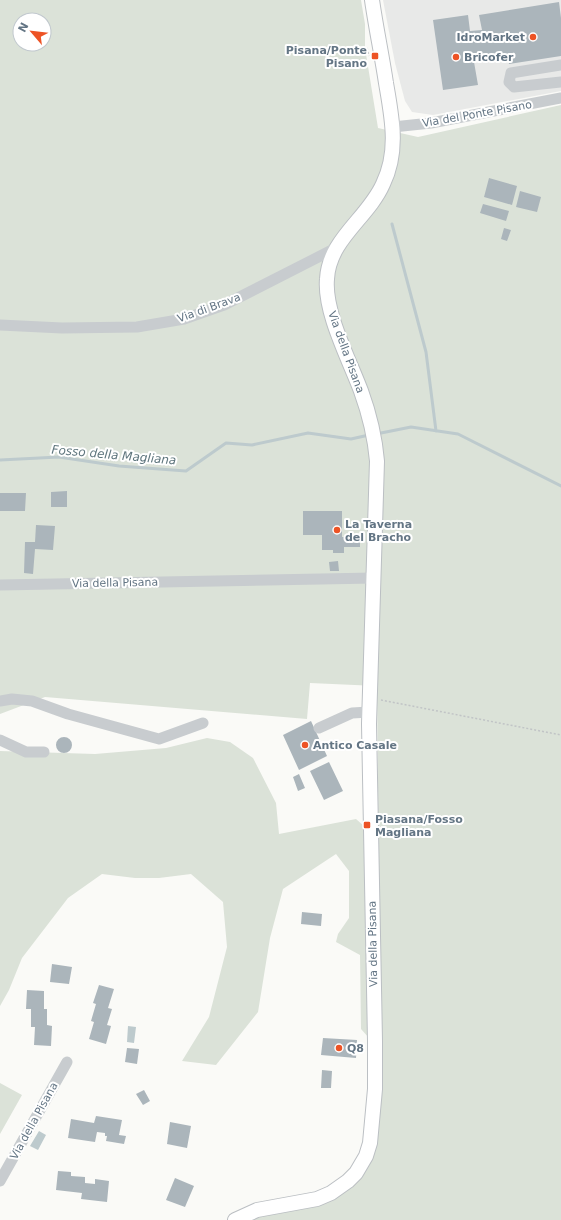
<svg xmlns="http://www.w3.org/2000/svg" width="561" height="1220" font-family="'DejaVu Sans',sans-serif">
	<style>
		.built { fill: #e8e9e8 }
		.green { fill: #dbe2d8; fill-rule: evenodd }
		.water { fill: #bdcacd }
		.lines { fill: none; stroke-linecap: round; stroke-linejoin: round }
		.stream { stroke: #bdcacd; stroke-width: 3 }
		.building { fill: #abb5bb }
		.major-casing { stroke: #bbbfc3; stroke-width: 16 }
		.path { stroke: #c1c4c6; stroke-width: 1.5; stroke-dasharray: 2 2; stroke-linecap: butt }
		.minor { stroke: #c8cccf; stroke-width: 11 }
		.major { stroke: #fff; stroke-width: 14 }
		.poi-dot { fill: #ed5325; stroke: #fff; stroke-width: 1.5 }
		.labels { text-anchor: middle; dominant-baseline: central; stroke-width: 4; stroke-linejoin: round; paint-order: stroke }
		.poi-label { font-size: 11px; font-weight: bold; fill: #637584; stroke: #fff; text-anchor: start }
		.street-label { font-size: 11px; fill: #637584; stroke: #fff }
		.water-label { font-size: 12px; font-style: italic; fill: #5e757d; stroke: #fff }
	</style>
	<rect width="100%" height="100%" fill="#fafaf7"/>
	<path class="built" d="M383,0h178v91l-128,24 -21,-3 -7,-11 -10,-38z"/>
	<path class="green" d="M0,0h361l4,24v24l13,80 40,9 143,-32v1115h-312l108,-41 24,-97 -4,-396 -67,-3 -3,36 -262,-22 -45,17zM20,20h24v24h-24z
		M207,738l23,4 23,16 23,45 3,31 77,-15 8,7 5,212 -8,-9 -1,-74 -24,-13 2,-8 11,-16v-47l-13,-17 -53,35 -13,49 -12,74 -42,53 -34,-4 27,-44 18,-70 -4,-45 -32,-28 -32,4h-24l-33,-4 -34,24 -46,60 -13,32 -9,16v-255l95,3 71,-6z
		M0,1083l22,12 -22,39z"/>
	<path class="water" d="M128,1026l8,1 -2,16 -7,-1z
		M39,1131l7,4 -8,15 -8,-4z"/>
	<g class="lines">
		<path class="stream" d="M392,224l34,128 10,79
			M376,434l35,-7 47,7 103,52
			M0,460l59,-3 60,9 67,5 40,-28 26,2 56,-12 43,6 18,-4"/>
	</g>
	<path class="building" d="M559,2l2,16v38l-52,8 -1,-7 -34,5 4,23 -35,5 -10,-70 35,-5 2,16 12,-1 -3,-15z
		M489,178l28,8 -5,19 -28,-8z
		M520,191l21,6 -4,15 -21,-5z
		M483,204l26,7 -3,10 -26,-8z
		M504,228l7,2 -4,11 -6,-2z
		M67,491v16h-16v-15z
		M0,493h26l-1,18h-25z
		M303,511h39v26h18v10h-16v6h-11v-3h-11v-15h-19z
		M36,525l19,1 -2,24 -18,-1 -2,25 -9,-1 1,-31h10z
		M338,561l1,10h-9l-1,-9z
		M311,721l16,35 -28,14 -16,-35z
		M56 745a8 8 0 1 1 16 0a8 8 0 1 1-16 0Z
		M329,762l14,29 -19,9 -14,-29z
		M299,774l6,14 -7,3 -5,-14z
		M302,912l20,2 -1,12 -20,-2z
		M52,964l20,3 -3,17 -19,-2z
		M99,985l15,4 -6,19 4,1 -5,16 4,1 -5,18 -17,-5 5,-17 -3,-1 5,-17 -3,-1z
		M27,990l17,1v18h3v16l5,1 -1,20 -17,-1 1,-18h-4v-18h-5z
		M323,1038l34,2 -1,18 -35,-3z
		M127,1048l12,1 -2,15 -12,-2z
		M322,1070l10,1 -1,17h-10z
		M144,1090l6,11 -7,4 -7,-11z
		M96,1116l26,4 -3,15 7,1 -2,8 -18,-3 1,-5h-2v-3l-8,-1 -2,10 -27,-4 3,-19 23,4z
		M170,1122l21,4 -4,22 -20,-4z
		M58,1171l13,1v4l14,1v6l10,1v-5l14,2 -2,21 -26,-3 1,-6 -26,-3z
		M175,1178l19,8 -9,21 -19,-7z"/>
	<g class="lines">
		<defs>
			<path id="major" d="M235,1220l22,-10 60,-11 14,-6 17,-12 8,-8 10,-17 4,-13 5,-54v-48l-6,-317 8,-263c-2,-23 -8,-48 -16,-70 -12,-32 -37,-79 -34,-112 2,-40 41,-61 56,-95 16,-33 9,-66 3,-101 -4,-27 -10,-55 -14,-83"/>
		</defs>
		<use href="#major" class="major-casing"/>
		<path class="path" d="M367,48l2,8
			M381,700l180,35"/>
		<path class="minor" d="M561,65l-50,8 -2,9 5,5 47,-5
			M393,127l38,-4 130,-25
			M0,325l62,3 75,-1 47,-8 40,-14 112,-57
			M0,585l374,-7
			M0,701l12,-2 20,2 36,13 91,25 44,-16
			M319,728l33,-15 17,-1
			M0,740l26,12h18
			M0,1181l67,-119"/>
		<use href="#major" class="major"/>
	</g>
	<g class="poi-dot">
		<circle cx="533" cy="37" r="4"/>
		<rect x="371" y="52" width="8" height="8" rx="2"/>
		<circle cx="456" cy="57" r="4"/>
		<circle cx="337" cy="530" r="4"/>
		<circle cx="305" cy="745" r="4"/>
		<rect x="363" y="821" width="8" height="8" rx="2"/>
		<circle cx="339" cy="1048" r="4"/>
	</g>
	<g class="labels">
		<g class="poi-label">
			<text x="525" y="37" text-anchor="end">IdroMarket</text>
			<text x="367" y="50" text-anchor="end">Pisana/Ponte<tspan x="367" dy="13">Pisano</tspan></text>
			<text x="464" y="57">Bricofer</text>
			<text x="345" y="524">La Taverna<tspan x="345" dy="13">del Bracho</tspan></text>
			<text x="313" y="745">Antico Casale</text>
			<text x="375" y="819">Piasana/Fosso<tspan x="375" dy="13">Magliana</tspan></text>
			<text x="347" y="1048">Q8</text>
		</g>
		<g class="street-label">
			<text transform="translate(477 114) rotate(-10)">Via del Ponte Pisano</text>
			<text transform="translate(209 308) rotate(-20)">Via di Brava</text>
			<text transform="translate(346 352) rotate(70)">Via della Pisana</text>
			<text transform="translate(115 583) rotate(-1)">Via della Pisana</text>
			<text transform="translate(373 944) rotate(-91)">Via della Pisana</text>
			<text transform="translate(34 1121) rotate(-61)">Via della Pisana</text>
		</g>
		<g class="water-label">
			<text transform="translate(114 455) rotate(5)">Fosso della Magliana</text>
		</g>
	</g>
	<g transform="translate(32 32) rotate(298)"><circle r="19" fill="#ffffff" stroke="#c1c8ce"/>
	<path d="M0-3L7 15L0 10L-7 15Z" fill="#ed5325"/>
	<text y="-6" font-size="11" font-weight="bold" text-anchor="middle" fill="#637584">N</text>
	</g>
</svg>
